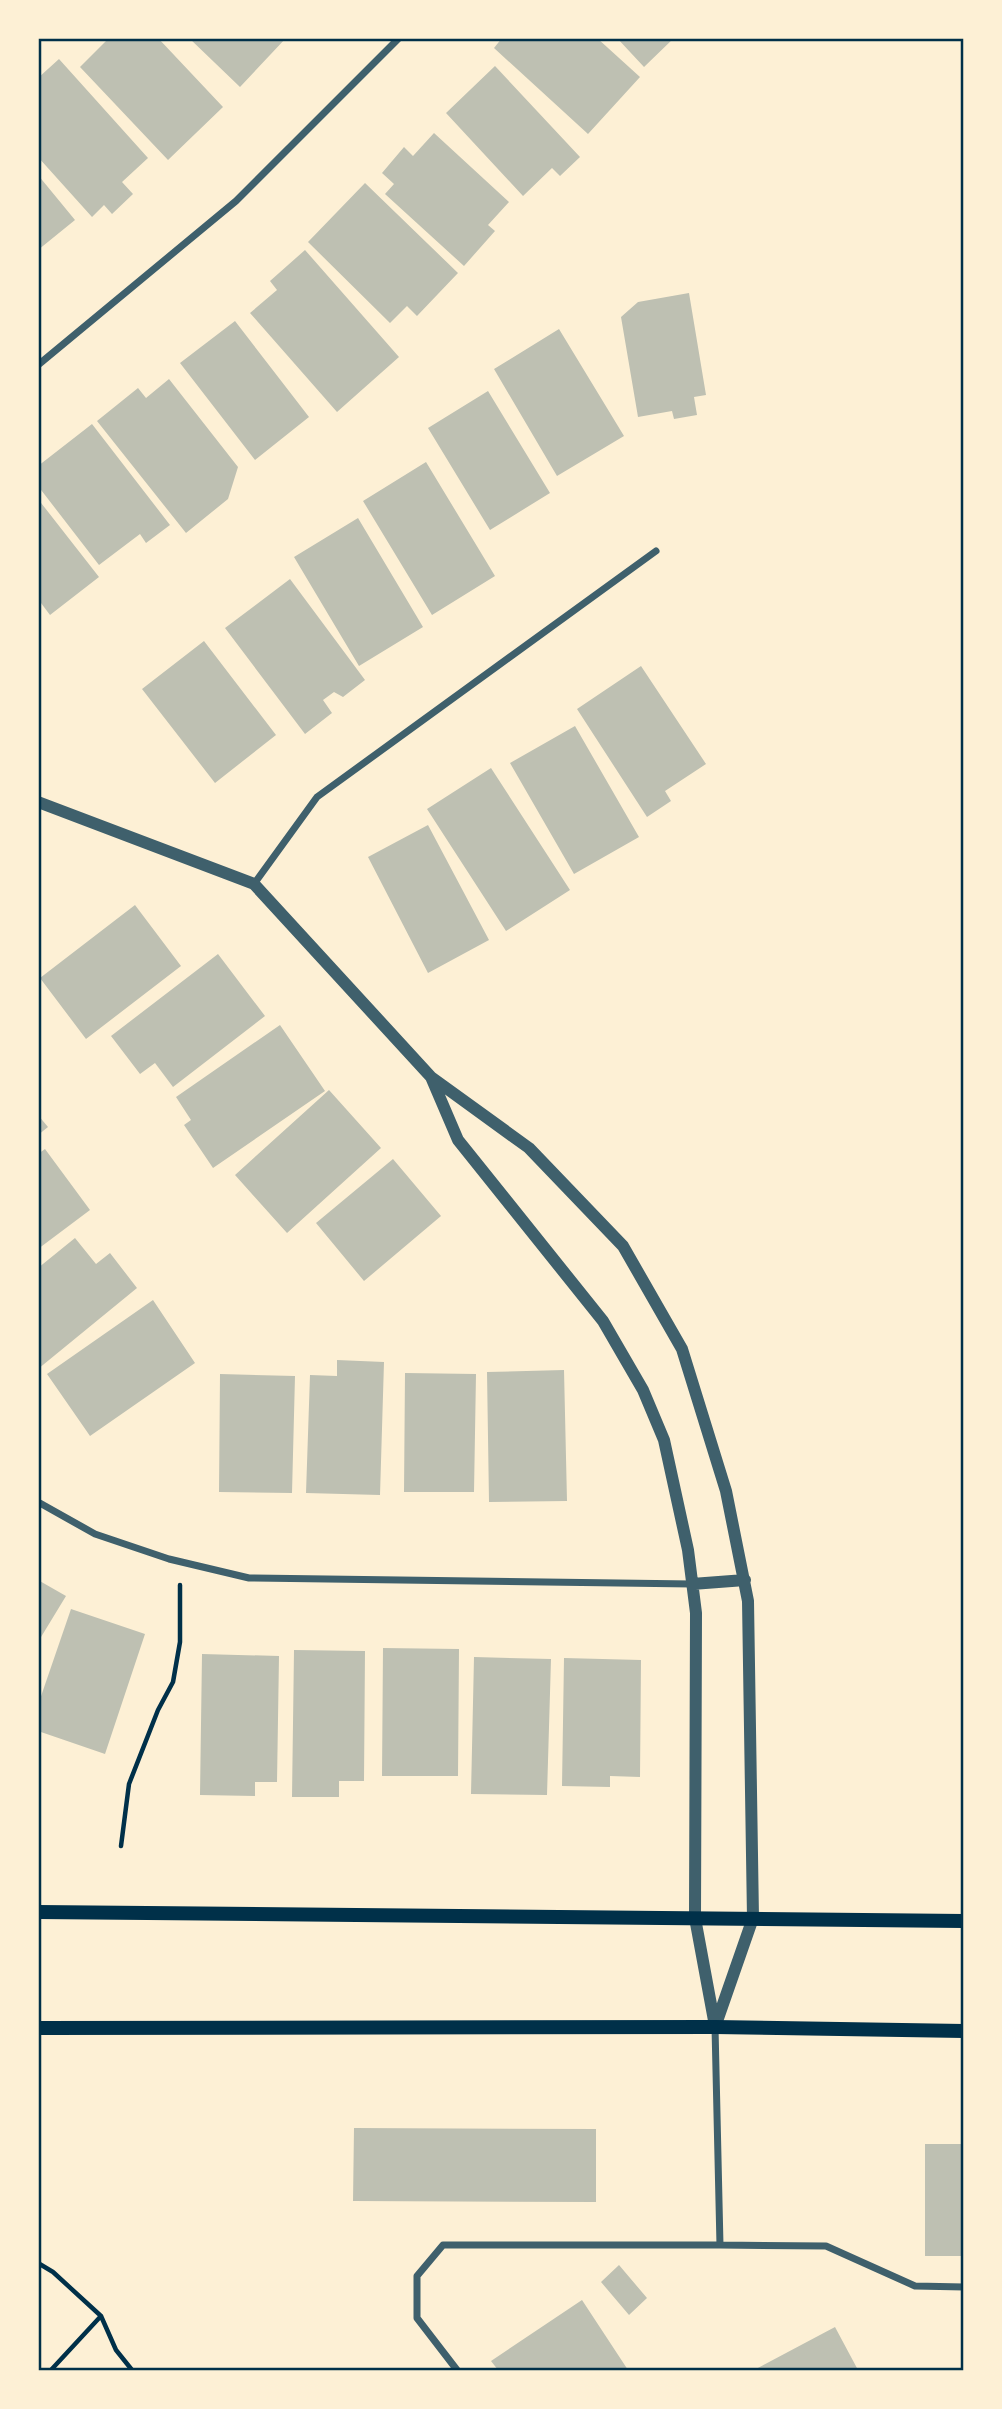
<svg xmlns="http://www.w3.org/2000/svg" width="1002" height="2409" font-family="Spectral,serif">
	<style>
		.building { fill: #bec0b2 }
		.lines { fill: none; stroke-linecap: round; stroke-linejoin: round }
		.path { stroke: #003049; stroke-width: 4.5 }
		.minor { stroke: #3f606c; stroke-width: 7 }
		.tertiary { stroke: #3f606c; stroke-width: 12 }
		.secondary { stroke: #003049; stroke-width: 14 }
		.neatline { fill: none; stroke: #003049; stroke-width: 2.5 }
	</style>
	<rect width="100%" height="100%" fill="#fdf0d5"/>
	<path class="building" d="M109,38h49l65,69 -55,53 -88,-93z
		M189,38h97l-46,49z
		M502,38h95l43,39 -52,57 -94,-86z
		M617,38h57l-30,29z
		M59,59l89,99 -26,24 11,12 -21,20 -8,-9 -12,12 -54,-60v-79z
		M495,66l85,91 -20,19 -8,-8 -29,28 -77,-83z
		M434,133l75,69 -21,23 7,6 -31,35 -79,-72 9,-10 -12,-11 22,-26 9,9z
		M38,175l37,45 -37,30z
		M365,183l93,90 -41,43 -10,-10 -17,17 -82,-81z
		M305,250l94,107 -62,55 -87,-99 27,-23 -7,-9z
		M689,293l17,102 -12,2 3,18 -23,4 -2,-8 -34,6 -17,-100 17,-15z
		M235,321l74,96 -54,43 -75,-97z
		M559,329l65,107 -67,40 -63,-107z
		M169,379l69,88 -10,32 -42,34 -89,-112 41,-33 8,10z
		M488,391l62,102 -60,37 -62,-102z
		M92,424l78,101 -24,18 -6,-9 -41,31 -61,-79v-20z
		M426,462l69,114 -63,39 -69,-114z
		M38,499l61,78 -49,38 -12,-16z
		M358,518l65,109 -64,39 -65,-109z
		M290,579l75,101 -22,17 -9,-5 -11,8 9,13 -27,21 -80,-106z
		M204,641l72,94 -61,48 -73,-94z
		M641,666l65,98 -41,27 6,10 -24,16 -70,-108z
		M575,726l64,111 -65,37 -64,-111z
		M491,768l79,122 -64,41 -79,-122z
		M428,825l61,115 -61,33 -60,-116z
		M135,905l46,61 -95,73 -46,-61z
		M218,954l47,62 -92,71 -18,-24 -15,11 -29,-38z
		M280,1025l45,66 -112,77 -29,-43 7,-5 -15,-23z
		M329,1090l52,58 -94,85 -52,-58z
		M38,1115l10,12 -10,8z
		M45,1149l45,61 -52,39v-95z
		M393,1159l48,57 -77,65 -48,-58z
		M75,1238l21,26 14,-11 27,35 -99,81v-101z
		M153,1300l42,63 -105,73 -43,-62z
		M337,1360l47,2 -4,133 -74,-2 4,-118 27,1z
		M564,1370l3,131 -78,1 -2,-130z
		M405,1373l71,1 -2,118h-70z
		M220,1374l75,2 -3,117 -73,-1z
		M38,1580l28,16 -28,46z
		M71,1609l74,25 -40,120 -67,-23v-26z
		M383,1648l76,1 -1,127h-76z
		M294,1650l71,1 -1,130h-25v16h-47z
		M202,1654l77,2 -2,126h-22v14l-55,-1z
		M474,1657l77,2 -4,136 -76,-1z
		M564,1658l77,2 -1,117 -30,-1v11l-48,-1z
		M354,2128l242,1v73l-243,-1z
		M925,2144h39v112h-39z
		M619,2265l28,33 -18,17 -28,-33z
		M582,2300l46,70h-130l-7,-9z
		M835,2327l23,43h-104z"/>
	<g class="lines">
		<path class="path" d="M121,1846l8,-62 29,-74 15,-28 7,-40v-57
			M38,2263l15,9 48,44 15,34 16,20
			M51,2370l50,-54"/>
		<path class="minor" d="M38,365l198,-164 163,-163
			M254,884l63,-87 339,-246
			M38,1502l57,32 74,25 80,19 443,6
			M720,2245l106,1 89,40 49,1
			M457,2370l-40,-52v-42l26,-31h277l-5,-218"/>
		<path class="tertiary" d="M38,802l216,82 177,193 98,71 94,98 59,103 44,142 22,110 5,317 -38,109
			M431,1077l27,63 145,181 40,69 21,50 24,110 8,63 -1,305 20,108
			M692,1584l53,-4"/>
		<path class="secondary" d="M38,1912l926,9
			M38,2028l677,-1 249,4"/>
	</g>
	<rect width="1002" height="2409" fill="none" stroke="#fdf0d5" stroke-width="80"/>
	<rect x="40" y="40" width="922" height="2329" class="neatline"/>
</svg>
